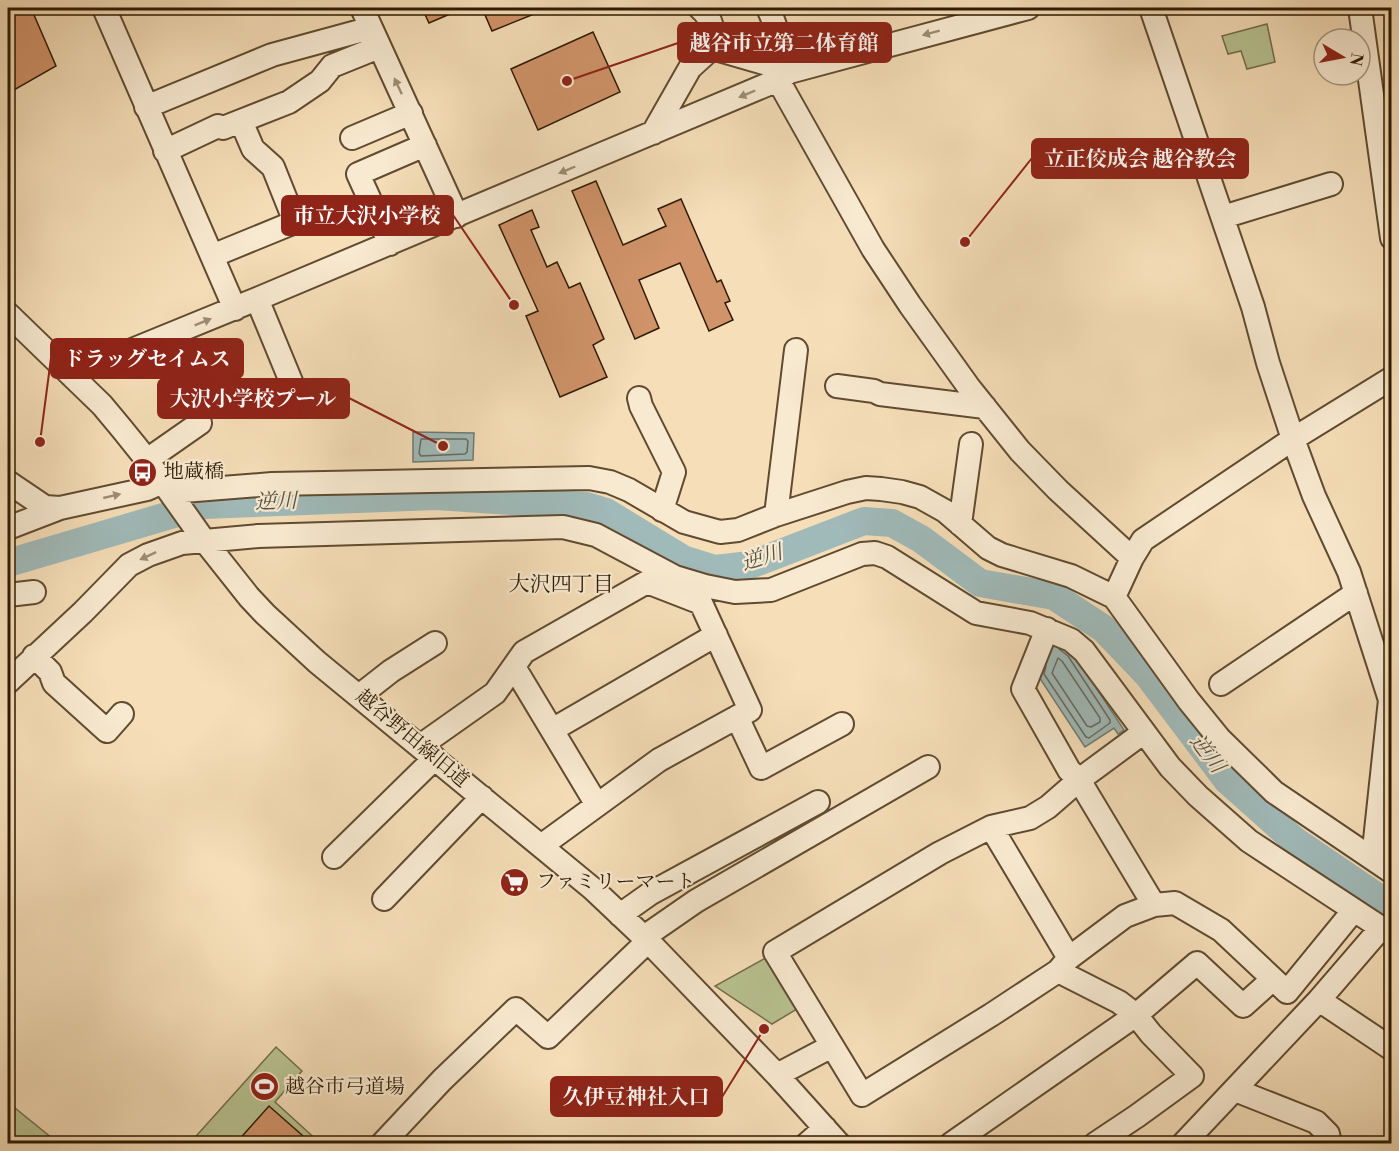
<svg xmlns="http://www.w3.org/2000/svg" width="1399" height="1151" font-family="'Libre Bodoni','Noto Serif JP',serif">
	<style>
		.green { fill: #b8c291; stroke: #736e4a; stroke-width: 1.5 }
		.water { fill: #a0bab9; stroke: #727a70; stroke-width: 1.5 }
		.lines { fill: none; stroke-linecap: round; stroke-linejoin: round }
		.shore { stroke: #676a5e; stroke-width: 1.5 }
		.river { stroke: #a0bab9; stroke-width: 28 }
		.building { fill: #d0936a; stroke: #2e1a03; stroke-width: 1.5 }
		.minor-casing { stroke: #604b30; stroke-width: 26 }
		.minor { stroke: #f8ead1; stroke-width: 22 }
		.oneway { fill: #9d8c74 }
		.labels { text-anchor: middle; dominant-baseline: central; stroke-width: 4.5; stroke-linejoin: round; paint-order: stroke }
		.poi-label { font-size: 20px; fill: #2e1a03; stroke: #f8ead1; text-anchor: start }
		.street-label { font-size: 20px; fill: #2e1a03; stroke: #f8ead1 }
		.water-label { font-size: 21px; font-style: italic; fill: #565243; stroke: #f8ead1 }
		.neighbourhood-label { font-size: 21px; fill: #2e1a03; stroke: #f8ead1 }
		.leader { fill: none; stroke: #8f2418; stroke-width: 2 }
		.callout-dot { fill: #8f2418; stroke: #f8ead1; stroke-width: 2 }
		.callout { fill: #8f2418; stroke: #8f2418; stroke-width: 2 }
		.callout-label { font-size: 21px; text-anchor: middle; font-weight: bold; fill: #fff }
	</style>
	<rect width="100%" height="100%" fill="#f5deb8"/>
	<filter id="stains"><feTurbulence type="fractalNoise" baseFrequency=".00333" numOctaves="4"/><feColorMatrix values="0 0 0 0 .2 0 0 0 0 .09 0 0 0 0 .02 0 0 0 .5 -.17"/></filter>
	<radialGradient id="worn" r=".72"><stop offset=".6" stop-color="#630" stop-opacity="0"/><stop offset="1" stop-color="#630" stop-opacity=".3"/></radialGradient>
	<path class="green" d="M1267,24l8,38 -28,7 -6,-18 -13,3 -6,-18z
		M771,955l31,51 -30,18 -57,-38z
		M276,1047l26,24 -27,31 45,41 -131,1z
		M15,1108l43,35h-50v-24z"/>
	<path class="water" d="M413,432l61,1 -1,27 -60,2z
		M1052,640l20,11 52,79 -6,4 -4,-6 -29,19 -48,-73z"/>
	<g class="lines">
		<path class="shore" d="M421,439h45l2,2 -1,11 -2,2 -44,2 -2,-3z
			M1058,658l4,3 38,57v4l-9,5 -4,-1 -35,-53z
			M1046,666l-2,8 42,63 3,1 21,-15v-3l-42,-64 -9,-7"/>
		<path class="river" d="M8,563l196,-58 232,-9 150,10 20,6 77,47 32,10 35,-4 114,-44 28,2 29,16 59,44 74,13 50,33 44,46 79,105 67,60 98,67"/>
	</g>
	<path class="building" d="M8,8h23l25,58 -42,24 -6,-13z
		M422,8h42l-35,15z
		M482,8h67l-57,23z
		M593,32l27,60 -82,38 -27,-61z
		M596,181l27,64 43,-19 -8,-17 23,-10 36,83 4,-2 9,21 -5,2 8,17 -24,11 -29,-68 -41,17 20,48 -24,11 -63,-148z
		M532,210l7,17 -8,3 16,37 10,-5 12,26 11,-5 24,56 -11,6 14,32 -47,20 -34,-81 12,-5 -39,-86z
		M269,1106l42,37h-75z"/>
	<g class="lines">
		<defs>
			<path id="minor" d="M104,8l131,301
				M362,8l95,208
				M700,8c13,11 14,23 12,40l69,20
				M768,8c11,24 17,45 10,72l95,169 37,56 58,81 52,65 38,39 74,68
				M1151,8l102,299 15,56 25,76 21,57 35,76 41,128 -17,159
				M1360,8l32,230
				M146,107l126,-52 99,-27
				M653,133l37,-65 22,-20
				M352,138l59,-25
				M165,151l53,-25 5,2 66,-26 31,-21 12,-15 47,-19
				M1223,217l108,-33
				M390,244l-32,-70 67,-29
				M212,256l83,-34 -22,-55 -20,-18 -12,-28
				M257,299l40,97
				M8,314l94,91 20,24 25,31 56,79 46,58 16,17 52,48 276,227 55,52 129,134 62,69
				M71,375l186,-76 521,-219 11,-8 239,-64
				M837,386l37,5 6,3 105,13
				M639,398l2,8 33,66 -12,38
				M147,460l53,-37
				M8,482l37,25 15,1
				M171,492l101,-8 317,-6 21,4 19,8 55,32 36,10 18,-2 38,-15 71,-23 19,-4 15,1 21,3 18,5 25,14 43,37 14,7 69,21 43,21 75,104 30,37 55,54 118,80
				M776,515l20,-165
				M960,524l11,-80
				M8,528l52,-20 87,-19 16,-7
				M8,595l26,-3
				M1114,597l18,-39 11,-18 150,-101 99,-61
				M1047,629l-24,60 46,81 10,10 75,125
				M34,656l16,16 4,11 53,48 15,-17
				M514,667l83,138
				M8,682l75,-70 46,-47 19,-10 34,-12 76,-7 305,-9 33,8 79,42 30,9 30,6 36,-2 91,-36 13,-1 12,4 89,56 54,10 41,17 13,11 86,116 28,29 51,45 143,94
				M1221,684l135,-91
				M359,696l32,-25 44,-28
				M737,717l24,51 81,-44
				M552,730l164,-95
				M1144,732l-65,48 -31,27 -18,11 -39,9 -51,26 -165,99 87,143 129,-80 67,-44 11,-13 56,-42 29,-11 21,-2 46,27 66,62 67,-82
				M420,746l75,-53 29,-41 123,-70 54,21 49,107 -91,50 -118,86
				M991,827l78,131
				M334,857l101,-99
				M384,899l98,-102
				M620,915l31,-22 167,-91
				M644,937l52,-36 232,-134
				M1058,971l61,31 17,13 15,19 41,42 -55,40 -42,28
				M1319,1000l73,49
				M777,1075l55,-29
				M1235,1090l81,32 12,12 2,10
				M382,1144l60,-64 74,-71 32,28 100,-96
				M807,1144l18,-16
				M951,1144l185,-129 61,-52 46,43 30,-27
				M1183,1144l136,-144 62,-72"/>
		</defs>
		<use href="#minor" class="minor-casing"/>
		<use href="#minor" class="minor"/>
	</g>
	<defs><path id="oneway-solid" d="M-6-.8H1V-3.2L6.5 0L1 3.2V.8H-6Z" transform="scale(1.5)"/></defs>
	<g class="oneway">
		<use href="#oneway-solid" transform="translate(931 33) rotate(165)"/>
		<use href="#oneway-solid" transform="translate(398 86) rotate(-115)"/>
		<use href="#oneway-solid" transform="translate(747 94) rotate(157)"/>
		<use href="#oneway-solid" transform="translate(567 170) rotate(157)"/>
		<use href="#oneway-solid" transform="translate(203 322) rotate(-22)"/>
		<use href="#oneway-solid" transform="translate(112 496) rotate(-13)"/>
		<use href="#oneway-solid" transform="translate(148 556) rotate(155)"/>
	</g>
	<defs>
		<symbol id="bus-disc" viewBox="-11 -11 22 22"><circle r="9.5" fill="#8f2418" stroke="#f8ead1"/><path d="M-5-6H5V4H4V6H2V4H-2V6H-4V4H-5ZM-3.5-4V0h7V-4ZM-3.5 1.2v1.5H-2V1.2ZM2 1.2v1.5H3.5V1.2Z" fill="#fff"/></symbol>
		<symbol id="supermarket-disc" viewBox="-11 -11 22 22"><circle r="9.5" fill="#8f2418" stroke="#f8ead1"/><path d="M-6-5.5h2.5l.6 2H6L4.5 2H-2.5L-4.4-4H-6ZM-1.5 3.2a1.3 1.3 0 1 0 .1 0ZM3 3.2a1.3 1.3 0 1 0 .1 0Z" fill="#fff"/></symbol>
		<symbol id="stadium-disc" viewBox="-11 -11 22 22"><circle r="9.5" fill="#8f2418" stroke="#f8ead1"/><path d="M0-5a6.5 5 0 1 0 0 10a6.5 5 0 1 0 0-10ZM-3.5-1.8h7v3.6h-7Z" fill="#fff"/></symbol>
	</defs>
	<g fill-rule="evenodd">
		<use href="#bus-disc" x="126" y="456" width="33" height="33"/>
		<use href="#supermarket-disc" x="498" y="866" width="33" height="33"/>
		<use href="#stadium-disc" x="248" y="1070" width="33" height="33"/>
	</g>
	<g class="labels">
		<g class="poi-label">
			<text x="164" y="472">地蔵橋</text>
			<text x="536" y="882">ファミリーマート</text>
			<text x="285" y="1087">越谷市弓道場</text>
		</g>
		<g class="street-label">
			<text transform="translate(412 739) rotate(40)">越谷野田線旧道</text>
		</g>
		<g class="water-label">
			<text transform="translate(276 502) rotate(-2)">逆川</text>
			<text transform="translate(762 558) rotate(-17)">逆川</text>
			<text transform="translate(1207 754) rotate(53)">逆川</text>
		</g>
		<g class="neighbourhood-label">
			<text x="561" y="585">大沢四丁目</text>
		</g>
	</g>
	<path class="leader" d="M567 81L678 43M965 242L1032 158M514 305L453 215M40 442L51 358M443 446L349 398M764 1029L722 1097"/>
	<g class="callout-dot">
		<circle cx="567" cy="81" r="6"/>
		<circle cx="965" cy="242" r="6"/>
		<circle cx="514" cy="305" r="6"/>
		<circle cx="40" cy="442" r="6"/>
		<circle cx="443" cy="446" r="6"/>
		<circle cx="764" cy="1029" r="6"/>
	</g>
	<g class="callout">
		<rect x="678" y="23" width="213" height="39" rx="6"/>
		<rect x="1032" y="139" width="216" height="39" rx="6"/>
		<rect x="282" y="196" width="171" height="39" rx="6"/>
		<rect x="51" y="339" width="192" height="39" rx="6"/>
		<rect x="158" y="379" width="191" height="39" rx="6"/>
		<rect x="551" y="1077" width="171" height="39" rx="6"/>
	</g>
	<g class="callout-label">
		<text x="784" y="50">越谷市立第二体育館</text>
		<text x="1140" y="166">立正佼成会 越谷教会</text>
		<text x="367" y="223">市立大沢小学校</text>
		<text x="147" y="366">ドラッグセイムス</text>
		<text x="253" y="406">大沢小学校プール</text>
		<text x="636" y="1104">久伊豆神社入口</text>
	</g>
	<rect width="1399" height="1151" fill="none" stroke="#f5deb8" stroke-width="30"/>
	<rect x="9" y="9" width="1381" height="1133" fill="none" stroke="#2e1a03" stroke-width="3"/>
	<rect x="15" y="15" width="1369" height="1121" fill="none" stroke="#2e1a03" stroke-width="1.5"/>
	<g transform="translate(1342 57) rotate(100)"><circle r="28" fill="#f8ead1" stroke="#a7977f" stroke-width="1.5"/>
	<path d="M0-4.5L10 22L0 15L-10 22Z" fill="#8f2418"/>
	<text y="-9" font-size="16" font-weight="bold" text-anchor="middle" fill="#2e1a03">N</text>
	</g>
	<rect width="100%" height="100%" filter="url(#stains)"/>
	<rect width="100%" height="100%" fill="url(#worn)"/>
</svg>
